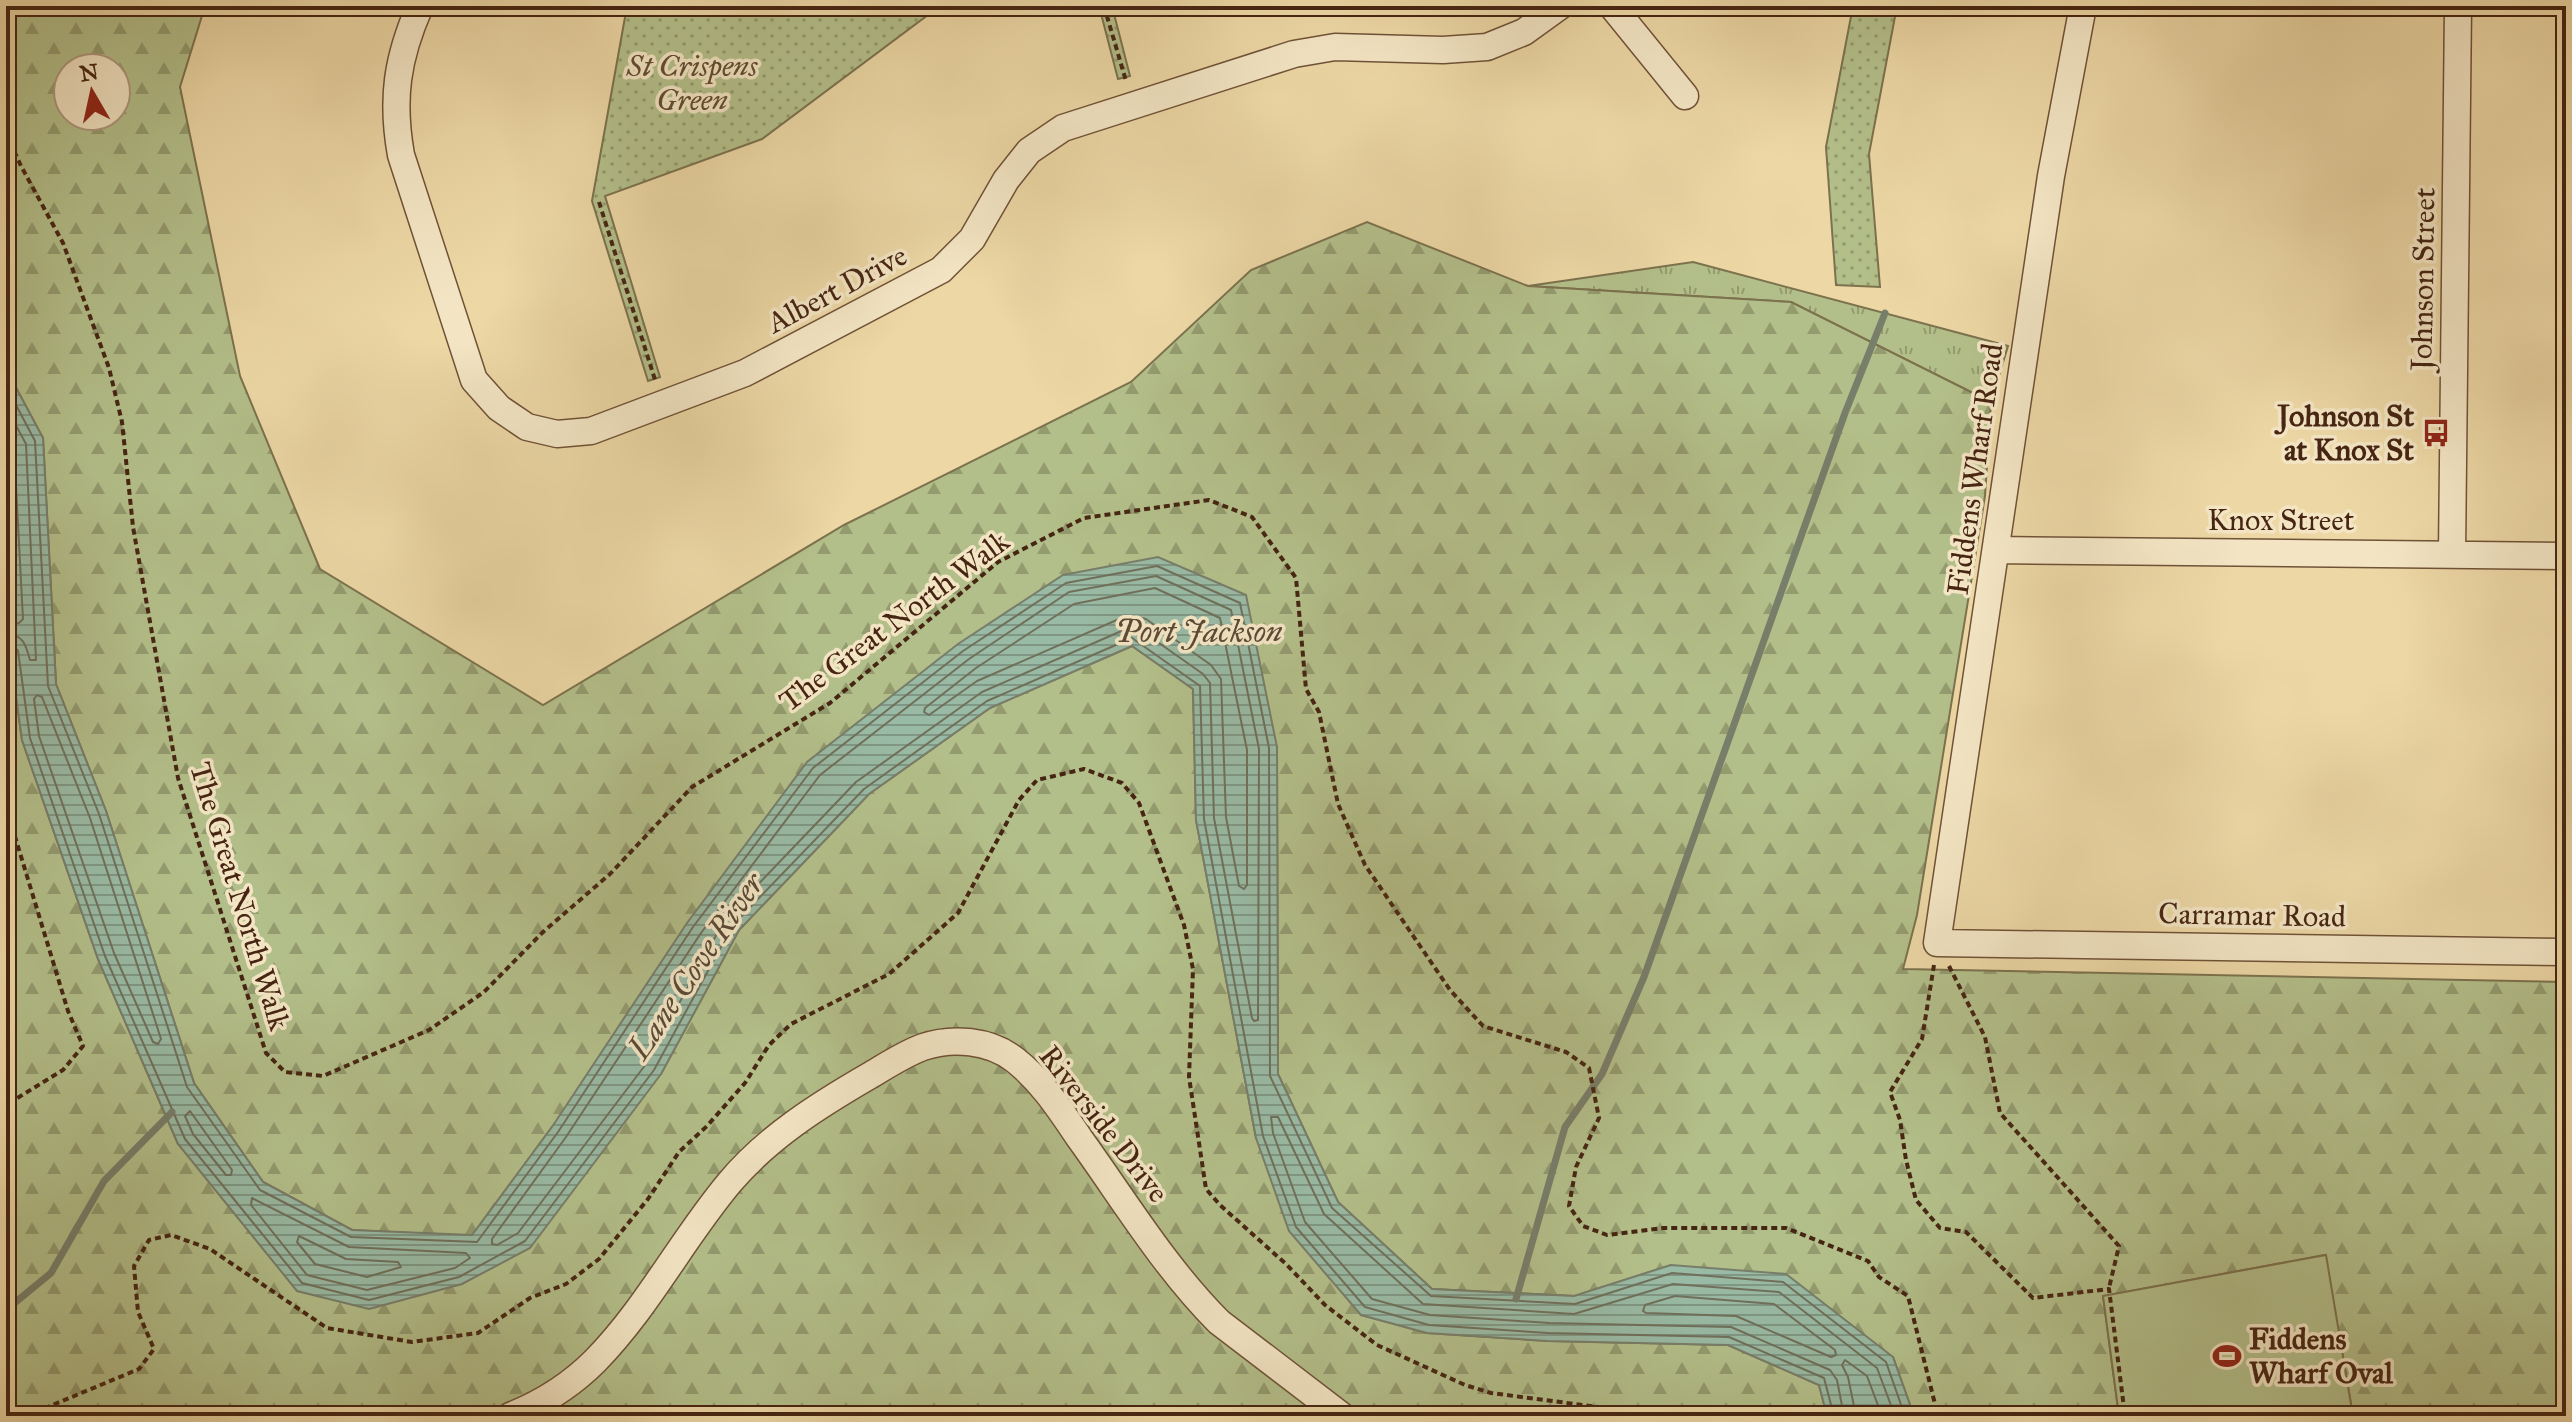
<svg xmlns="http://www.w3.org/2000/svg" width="2572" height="1422" font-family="'IM FELL Great Primer',serif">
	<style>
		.grass { fill: url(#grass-tufts); stroke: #7c724e; stroke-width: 2 }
		.forest { fill: url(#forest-firs); stroke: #7c724e; stroke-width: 2; fill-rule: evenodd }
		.park { fill: url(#park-dots); stroke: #7c724e; stroke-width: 2 }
		.garden { fill: #b3bf8a; stroke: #7c724e; stroke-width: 2 }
		.water { fill: url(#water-rules); stroke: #787e6a; stroke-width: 2 }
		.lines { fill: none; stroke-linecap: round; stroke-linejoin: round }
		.shore { stroke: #70705b; stroke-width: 2 }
		.stream { stroke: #787e6a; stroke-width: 7 }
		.street-casing { stroke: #705237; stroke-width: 29 }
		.path { stroke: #462512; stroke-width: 4; stroke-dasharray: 6 4; stroke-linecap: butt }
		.street { stroke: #f3e5c4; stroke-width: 26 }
		.labels { text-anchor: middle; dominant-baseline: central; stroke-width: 7; stroke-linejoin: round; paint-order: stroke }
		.park-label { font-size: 30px; font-style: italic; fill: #614c30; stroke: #f3e5c4 }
		.street-label { font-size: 30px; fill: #462512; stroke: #f3e5c4 }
		.poi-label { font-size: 30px; font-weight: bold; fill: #462512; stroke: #f3e5c4; text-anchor: end }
		.water-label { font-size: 32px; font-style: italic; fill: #5b4a36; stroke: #f3e5c4 }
	</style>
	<defs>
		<pattern id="grass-tufts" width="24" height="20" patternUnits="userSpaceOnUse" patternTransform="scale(2)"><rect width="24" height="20" fill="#b3bf8a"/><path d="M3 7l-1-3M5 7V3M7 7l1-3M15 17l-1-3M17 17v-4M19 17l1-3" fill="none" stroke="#939b6f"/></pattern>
		<pattern id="forest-firs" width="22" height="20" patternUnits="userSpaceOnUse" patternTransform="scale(2)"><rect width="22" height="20" fill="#b3bf8a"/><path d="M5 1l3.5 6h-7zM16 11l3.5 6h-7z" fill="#939b6f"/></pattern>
		<pattern id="park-dots" width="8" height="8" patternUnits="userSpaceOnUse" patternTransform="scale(2)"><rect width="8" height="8" fill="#b3bf8a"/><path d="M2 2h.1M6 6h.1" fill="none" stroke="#939b6f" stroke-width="1.8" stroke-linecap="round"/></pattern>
		<pattern id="water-rules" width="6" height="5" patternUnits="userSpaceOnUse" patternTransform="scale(2)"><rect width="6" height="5" fill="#99baa4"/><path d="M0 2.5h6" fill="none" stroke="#7f9784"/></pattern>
	</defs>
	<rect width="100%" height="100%" fill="#ecd7a5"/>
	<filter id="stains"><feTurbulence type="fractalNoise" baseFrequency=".0025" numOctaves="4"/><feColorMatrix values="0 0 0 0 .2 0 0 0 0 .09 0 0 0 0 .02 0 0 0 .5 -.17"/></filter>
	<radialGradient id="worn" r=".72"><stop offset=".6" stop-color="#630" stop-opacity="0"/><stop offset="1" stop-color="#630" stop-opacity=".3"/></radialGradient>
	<path class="grass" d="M1693,262l315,84 -17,56 -200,-100 -263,-16z"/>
	<path class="forest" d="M6,6h199l-25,81 60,289 80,193 223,136 301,-180 287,-143 120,-112 116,-48 161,64 263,16 200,100 -6,94 -68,419 -14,54 663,13v434h-213l-28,-161 -222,41 16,120h-205l-21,-59 -222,-92 -96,31 -143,-7 -94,-87 -60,-128 -1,-327 -214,-172 -511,552 -80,109 -120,-6 -89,-48 -69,-99 -88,-272 -50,-127 -13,-246 -37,-69zM68,68h48v48h-48z
		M6,624l16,116 76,219 80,185 284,140 199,-210 78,-144 130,-136 121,-86 142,-62 61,43 3,131 60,318 105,177 66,18 121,8 180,4 91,40 8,31h-1821z"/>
	<path class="park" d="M627,6h336l-31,6 -170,127 -157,57 55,181 -12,4 -56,-180z
		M1099,6h13l18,70 -12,3z
		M1853,6h44l-28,148 11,133 -44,-2 -10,-138z"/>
	<path class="garden" d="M2326,1255l27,161h-234l-16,-120z"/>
	<path class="water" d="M6,369l37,69 13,246 50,127 88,272 69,99 89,48 120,5 80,-108 135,-204 120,-161 151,-118 105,-69 95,-18 88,38 31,152 1,327 60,128 94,87 142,7 97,-31 115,9 107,83 21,59h-87l-8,-31 -91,-40 -180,-4 -121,-8 -66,-18 -72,-84 -33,-93 -60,-318 -3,-131 -61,-43 -142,62 -121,86 -130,136 -78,144 -131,174 -68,36 -93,25 -72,-18 -119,-147 -80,-185 -76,-219 -16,-116z"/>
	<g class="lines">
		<path class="shore" d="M6,386l29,55 13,245 51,128 88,273 73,103 91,47 126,5 81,-110 135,-205 120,-159 150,-117 103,-68 91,-17 83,37 29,145 1,328 62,132 99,88 144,8 97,-31 111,9 103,80 19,54
			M6,407l20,37 10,216h-6c-4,-15 -7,-26 -24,-26
			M6,432l8,16 9,171 -4,4 -13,-1
			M1156,576l75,34 28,139 -1,271 -4,1 -2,-3 -38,-200 -4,-135 -7,-9 -61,-43 -16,-2 -144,63 -126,90 -131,137 -79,145 -128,169 -21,12 -5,-1v-5l74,-102 135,-204 119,-158 149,-116 100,-67z
			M1155,588l65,30 27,132v135l-3,4 -5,-3 -13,-69 -5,-138 -10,-14 -65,-46 -13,-3 -14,3 -142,62 -48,34 -5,-3 1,-4 51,-40 98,-64z
			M6,644l7,1 5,6 12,87 75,218 80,183 117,144 67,17 90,-23 66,-36 129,-171 79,-145 131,-136 123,-88 145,-63 68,48 4,133 59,317 33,91 69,80 64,18 119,8 181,4 95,41 10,38
			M37,695l5,2 48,121 71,221 -3,5 -5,-2 -39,-89 -75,-217 -5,-37z
			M190,1111l42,59 -1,5h-5l-33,-41 -8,-18z
			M252,1198l97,49 117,6 4,5 -15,10 -88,22 -60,-15 -56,-70z
			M299,1236l47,23 52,3 3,5 -34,10 -52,-13 -18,-22z
			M1675,1296l99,8 61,46 1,5 -5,2 -95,-41 -90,-3 -3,-2 2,-6z
			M1844,1416l-7,-36 -7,-10 -99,-43 -182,-4 -119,-8 -58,-16 -67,-77 -32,-89 -2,-16h7l46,97 99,90 151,10 99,-30 106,8 98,76 18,48
			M1856,1416l-8,-39 -6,-12 3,-5 22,16 15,40"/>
		<path class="stream" d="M1516,1299l49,-172 37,-53 42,-97 201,-564 40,-100
			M6,1310l45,-37 53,-92 68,-69"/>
		<defs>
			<path id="street" d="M420,6c-23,52 -29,93 -19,149l73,225 25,28 28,19 30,7 34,-3 154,-58 196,-103 31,-31 34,-59 23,-29 34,-23 231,-74 41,-7 108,3 44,-3 37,-15 36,-26
				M1612,6l73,90
				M2083,6l-32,170 -114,767 629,9
				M1996,550l570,6
				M2452,554l6,-548
				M510,1416c33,-13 60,-30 85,-55 53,-54 87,-122 135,-179 38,-45 89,-77 139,-106 17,-10 35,-22 54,-29 29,-10 67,-7 92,13 27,21 46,51 65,79 44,61 85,129 139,183l123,94"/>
		</defs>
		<use href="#street" class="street-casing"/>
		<path class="path" d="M1104,6l22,75
			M6,133l15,33 42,77 46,125 13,54 11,105 45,251 88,275 19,19 38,4 106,-46 55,-38 59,-60 67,-58 82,-87 138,-84 168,-141 86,-44 125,-18 43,17 44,61 10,111 13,23 19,92 27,61 85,125 33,36 83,26 23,16 10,50 -23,49 -7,39 14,20 24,9 57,-7h122l82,33 11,16 29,19 30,120
			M599,202l57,181
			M6,807l62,204 15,35 -20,24 -57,35
			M1934,965l-12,74 -32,53 10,28 6,40 10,40 24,28 26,4 67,66 76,-9 16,127
			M1949,966l36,71 15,76 119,133 -10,42
			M26,1416l113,-47 15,-20 -16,-37 -4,-46 15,-26 22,-5 39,14 117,79 85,14 66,-9 52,-35 36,-14 33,-25 49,-60 31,-47 28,-26 38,-43 24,-38 22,-21 98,-50 69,-61 61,-113 18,-20 47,-11 38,14 17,20 45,122 9,44 -4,108 17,112 14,16 66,59 39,41 52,40 88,40 26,8 130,17 13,6"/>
		<use href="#street" class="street"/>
	</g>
	<defs>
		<symbol id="bus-bare" viewBox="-9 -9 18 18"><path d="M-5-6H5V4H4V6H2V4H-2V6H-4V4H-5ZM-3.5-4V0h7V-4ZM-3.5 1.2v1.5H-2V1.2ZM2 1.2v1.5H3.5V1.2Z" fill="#8f2418" stroke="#f3e5c4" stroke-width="2.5" paint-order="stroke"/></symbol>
		<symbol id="stadium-bare" viewBox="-9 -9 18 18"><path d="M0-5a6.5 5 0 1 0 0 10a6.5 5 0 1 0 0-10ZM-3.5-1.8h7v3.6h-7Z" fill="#8f2418" stroke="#f3e5c4" stroke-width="2.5" paint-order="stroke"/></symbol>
	</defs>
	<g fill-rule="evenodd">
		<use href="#bus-bare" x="2416" y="413" width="40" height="40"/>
		<use href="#stadium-bare" x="2207" y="1336" width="40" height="40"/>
	</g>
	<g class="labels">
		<g class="park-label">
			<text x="692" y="66">St Crispens<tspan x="692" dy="34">Green</tspan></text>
		</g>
		<g class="street-label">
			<text transform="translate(2423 279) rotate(-89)">Johnson Street</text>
			<text transform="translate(837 289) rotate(-28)">Albert Drive</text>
			<text transform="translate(1975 469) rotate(-82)">Fiddens Wharf Road</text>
			<text x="2281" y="520">Knox Street</text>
			<text transform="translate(894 621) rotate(-37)">The Great North Walk</text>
			<text transform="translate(240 896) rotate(73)">The Great North Walk</text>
			<text transform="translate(2252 915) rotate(1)">Carramar Road</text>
			<text transform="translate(1104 1124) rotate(52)">Riverside Drive</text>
		</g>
		<g class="poi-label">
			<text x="2414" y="416">Johnson St<tspan x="2414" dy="34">at Knox St</tspan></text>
			<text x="2249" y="1339" text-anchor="start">Fiddens<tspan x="2249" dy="34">Wharf Oval</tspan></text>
		</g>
		<g class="water-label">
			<text x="1199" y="631">Port Jackson</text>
			<text transform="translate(696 966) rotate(-56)">Lane Cove River</text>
		</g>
	</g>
	<rect width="2572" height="1422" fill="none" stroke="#ecd7a5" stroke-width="32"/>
	<rect x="8" y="8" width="2556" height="1406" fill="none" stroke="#462512" stroke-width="4"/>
	<rect x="16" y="16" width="2540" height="1390" fill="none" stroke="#462512" stroke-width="2"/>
	<g transform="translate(92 92) rotate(351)"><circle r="38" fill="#f3e5c4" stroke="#ae987d" stroke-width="2"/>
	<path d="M0-6L14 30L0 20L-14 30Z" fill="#8f2418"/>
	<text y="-12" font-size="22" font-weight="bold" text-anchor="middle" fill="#462512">N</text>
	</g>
	<rect width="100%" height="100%" filter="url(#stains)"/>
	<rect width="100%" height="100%" fill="url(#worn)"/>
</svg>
